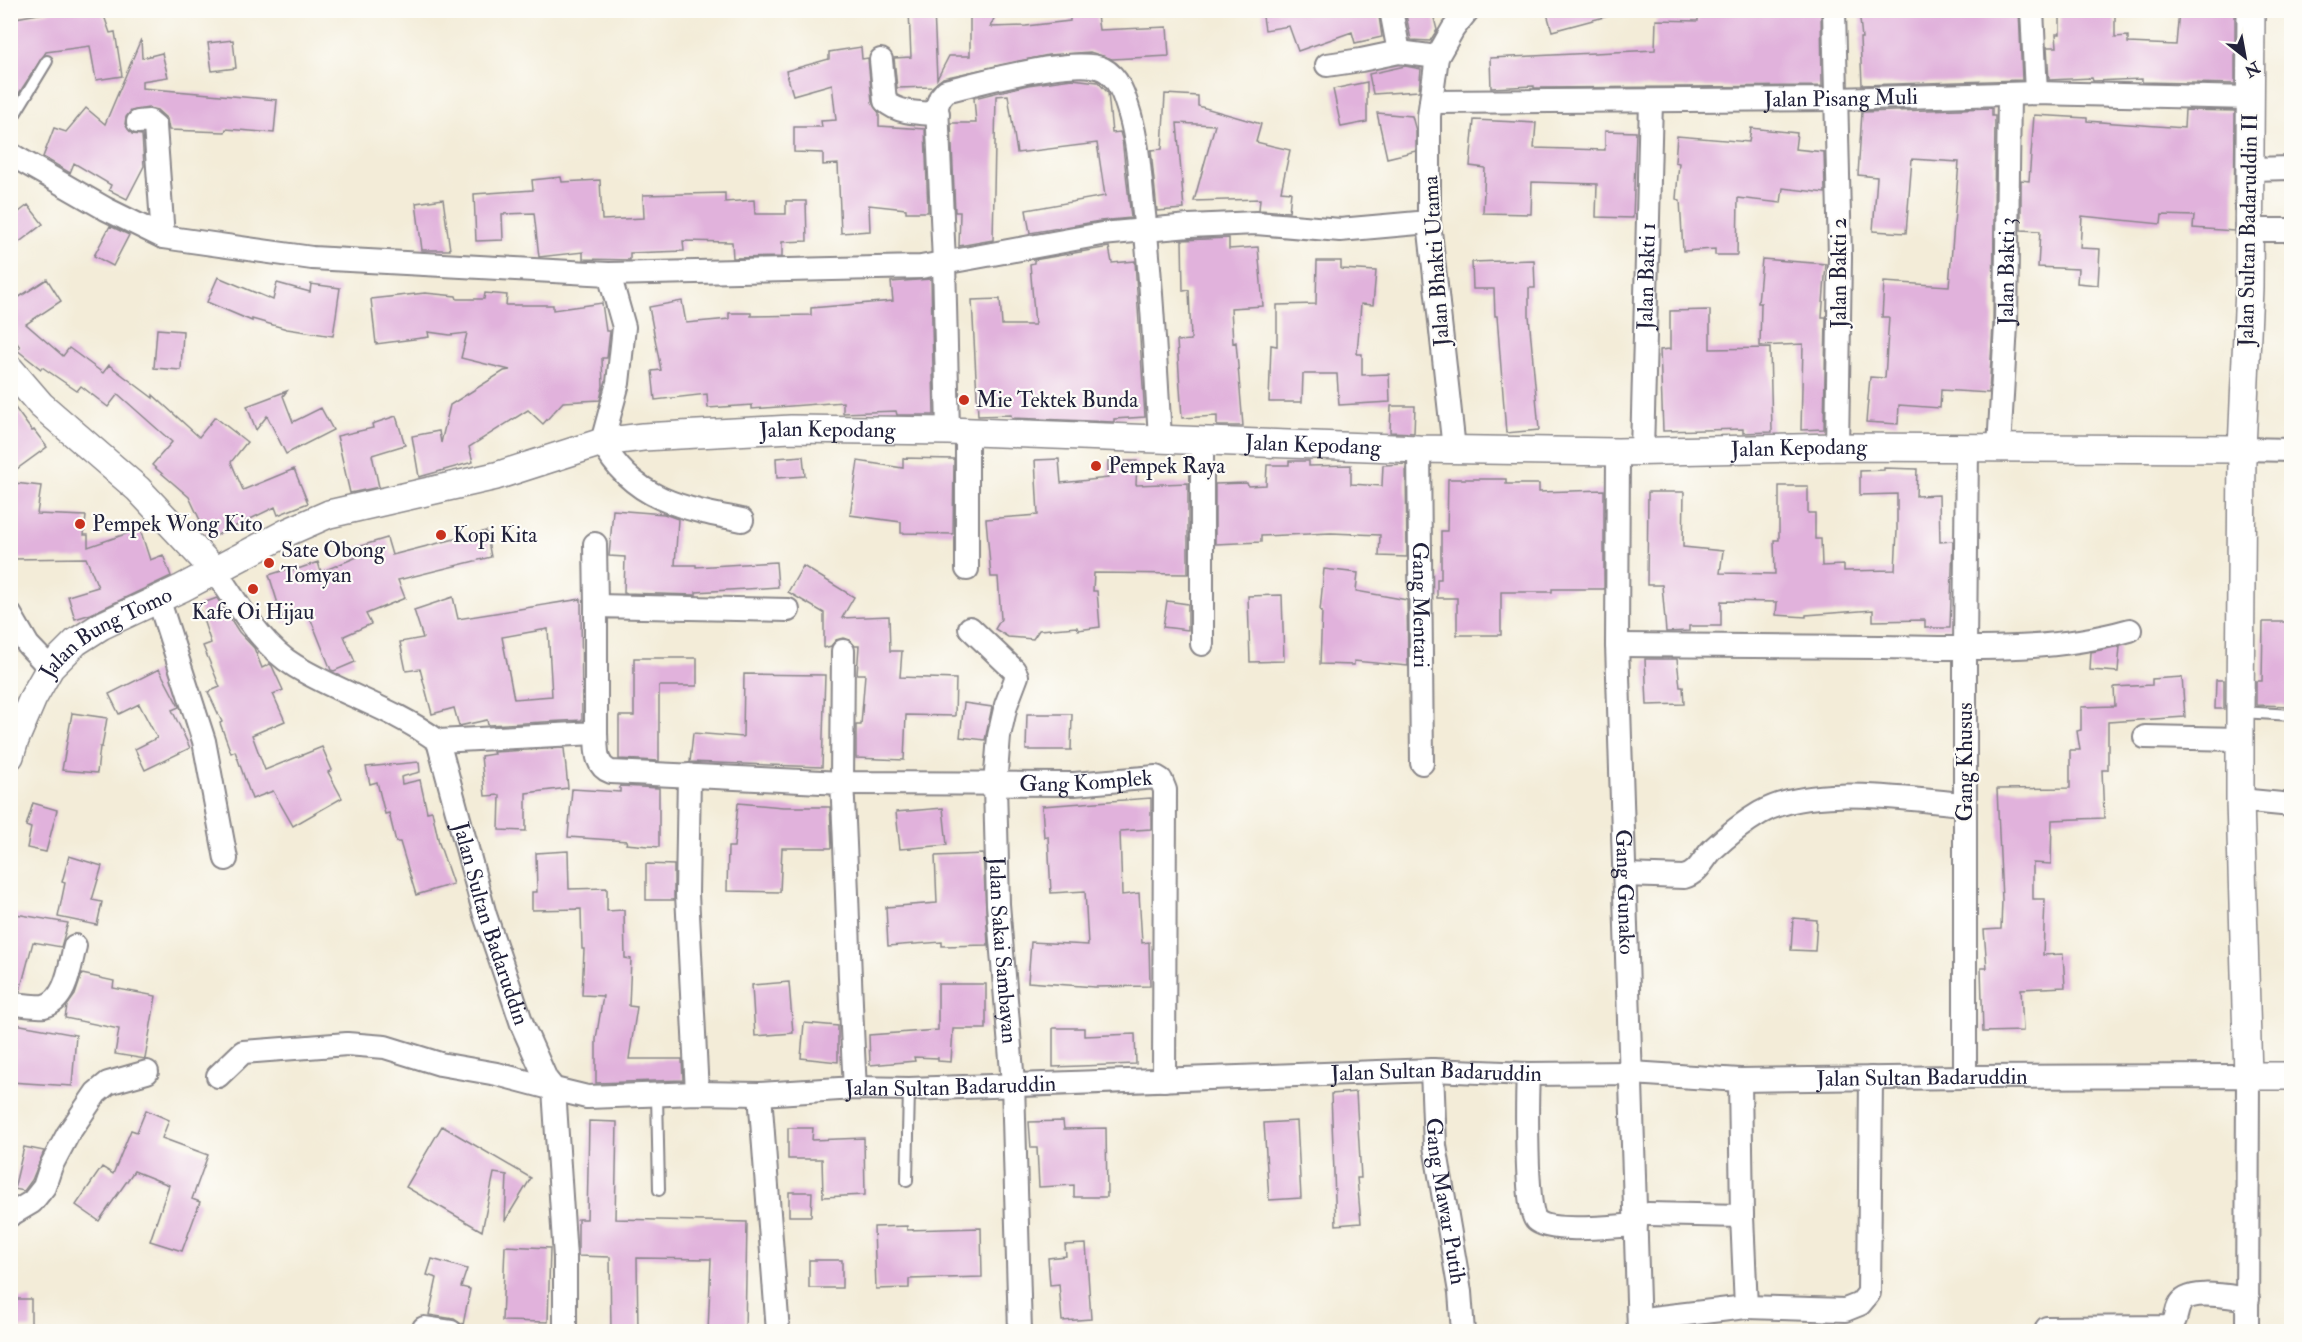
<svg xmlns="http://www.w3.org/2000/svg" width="2302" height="1342" font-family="'IM FELL Double Pica',serif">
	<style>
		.building { fill: #e1b2dc; fill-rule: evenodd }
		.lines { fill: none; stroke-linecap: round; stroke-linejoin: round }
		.service-casing { stroke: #8a878a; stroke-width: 14 }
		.minor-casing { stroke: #8a878a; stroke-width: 26 }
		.tertiary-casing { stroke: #8a878a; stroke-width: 30 }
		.service { stroke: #fff; stroke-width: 10 }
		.minor { stroke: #fff; stroke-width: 22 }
		.tertiary { stroke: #fff; stroke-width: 27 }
		.poi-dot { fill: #c8321e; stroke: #fdfcf7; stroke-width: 2 }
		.labels { text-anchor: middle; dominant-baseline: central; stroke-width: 4.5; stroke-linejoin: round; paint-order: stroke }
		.street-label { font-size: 22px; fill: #22223b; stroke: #fdfcf7 }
		.poi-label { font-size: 22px; fill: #22223b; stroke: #fdfcf7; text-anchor: start }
	</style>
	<rect width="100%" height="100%" fill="#fdfcf7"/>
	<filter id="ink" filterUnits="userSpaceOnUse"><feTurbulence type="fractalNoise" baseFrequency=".0167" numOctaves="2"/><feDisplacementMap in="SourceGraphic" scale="12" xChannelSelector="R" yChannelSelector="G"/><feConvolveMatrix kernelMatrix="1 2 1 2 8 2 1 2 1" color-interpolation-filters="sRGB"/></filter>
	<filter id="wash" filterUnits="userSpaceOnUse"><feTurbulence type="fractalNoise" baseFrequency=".008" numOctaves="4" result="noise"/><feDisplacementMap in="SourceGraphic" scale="24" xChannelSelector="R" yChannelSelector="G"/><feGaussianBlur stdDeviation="1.35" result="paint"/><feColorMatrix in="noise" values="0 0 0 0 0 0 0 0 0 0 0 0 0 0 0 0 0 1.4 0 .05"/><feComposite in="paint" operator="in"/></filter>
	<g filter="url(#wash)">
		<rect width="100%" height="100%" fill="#f3ecd8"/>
		<g id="blocks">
			<path class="building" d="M61,10h41l8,23 5,-1 7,44 -26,4 -6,-34 -44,6 -36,55v-88z
				M909,10h25l3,69 12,-23h21v-46h28l-8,17 36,-1 44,-5v-4l27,-2 2,15 68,-3 2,29 -57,3 -22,-7 -42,3 -105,23 -11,9 -35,1 -3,-30 17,-1z
				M1262,10h116l4,27 -27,6 -3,-11 -54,19 -9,-25 -24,4z
				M1405,10h27l5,20 -7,11 -19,-1z
				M1546,10h61l1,6 -56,15z
				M1698,10h123l1,76 -288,2v-2l-43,2 -1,-30 165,-8 1,-30 42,1z
				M1859,10h160l3,70 -160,5 -2,-47h2z
				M2060,10h55v27l13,-1v7l48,2 3,-35h56v74l-93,-2v-3l-49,2 -1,-3 -43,2 -2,-33h10l-1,-13h4z
				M141,39l1,19 20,-5 6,24 -26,4v7l135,12 -3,33 -48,-4 -1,3 -56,-2 -2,-11 -10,-9 -9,-2 -17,3 -5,6 -1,7 7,10 10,1 2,31 -17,33 -18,-9 2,-5 -37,-22 -4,10 -27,-16 11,-29 12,4 20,-24 19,16z
				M233,40l3,28 -24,3 -4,-28z
				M861,47l1,12 6,-1 4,44 7,11v13l46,3 3,83h-22v-3l-37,-4 1,26 -29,2 -3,-69 -15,1v-12l-29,-1v-25h28l-1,-6 15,-1 -4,-36 -39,11 -7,-24 43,-12v-7z
				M1405,66l16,3 -2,22 -46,3 -4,-20z
				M1072,79l26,3 10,11 4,40 8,-1 2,7 9,79 -31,3 -70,12 -4,-23 79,-14 -8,-53 -80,10 -9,-58 -12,1 -3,144 -34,6 1,-34h-5l-4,-89h25l-2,-25 54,-13z
				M1367,82v40l-26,5 -8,-38z
				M1165,94l33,2v10l63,18 -5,18 34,8 -9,41 10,1 -2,20 -30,-2 1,-11 -66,2 21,-76 -38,-2 7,86 -27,2 -6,-61 11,-1z
				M1992,108v8h3l-2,209 -4,68 -48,-3 -1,18 -41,-3 -1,19 -32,-2 4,-45 15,1 4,-61h-7l2,-35 65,4 10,-124 -47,-3 -6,74 -33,-2 4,-54 -19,-2 4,-63z
				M2185,110l50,1 -1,120 -41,-3 1,-12 -32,-1 -1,9 -79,-8 -2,32 20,1 -2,36 -21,-2 1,-14 -40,-2 2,-36 -19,-1v-50l8,1 5,-66 53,3v3l97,7z
				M1377,113l35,3 4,15v20l-29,7z
				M1474,120l62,3 -2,25 71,2v-19l31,1 -3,86 -37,-1 1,-33 -65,-2 -1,32 -48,-1 2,-45 -15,-2z
				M1751,128l46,5 -2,16 29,3 1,41 -42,-5 -2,15 -43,-5 -1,57h-22v-6l-32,2 -3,-51 -4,-1 3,-36 -4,-1 2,-26 72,6z
				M561,177l1,5 38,-2 2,40 42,-2 -1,-23 82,-2v9l29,-2 1,14h31v-13h20l1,40 -25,1v15l-49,1 -1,-16 -49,-1 1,10 -54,2v7l-47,-1v-7l-44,5 -5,-44 -32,1 1,26 -27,1 -2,-47 59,-4 -1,-10z
				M443,199l7,51h-28l-6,-47z
				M28,205l15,19 -33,25v-30z
				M110,226l19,9 -16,31 -19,-10z
				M1229,238v11l29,-2 5,59 -32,2 2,35 3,-1 7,84h-26v-10l-35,2 -5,-77 14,-1 -2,-50 -6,1 -1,-51z
				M1109,247l3,16 23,-2 10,156 -31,2v3l-102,-4 -1,-3 -33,1 -6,-116 28,-1 2,26h33l-5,-61 4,-1v-3z
				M1762,259l64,5 -4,53h4l-2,112 -23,1 2,-86 -43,2 1,-43h-3z
				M1534,260l1,28h-6v28l10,114 -33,3 -9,-117h-2l-1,-27h-21l-1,-27z
				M1317,261h24v8l35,2 -3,34 -12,-1 -4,50h5v21l27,-1 1,28 -51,3 -2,-31h-34l-1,28h-33l2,-57 6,1v-41l39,-1z
				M218,277l55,23 4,-17 33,9 1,-8 29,4 -7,48 -46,-7 -35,-10v2l-45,-19z
				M47,279l14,22 -35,23 37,32 6,-8 34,25 6,-8 44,33v-3l46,42 16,-20 32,25 -16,20 12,28 51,-21 14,34 -30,12 -3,-8 -66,32 -20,-42 -37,-32 20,-23 -54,-48 -10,13 -27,-21 -4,5 -35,-24 -1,2 -24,-19 3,-3 -10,-13v-31z
				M931,279l3,136h-37l-1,-4 -53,2v-11l-91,7v-4l-44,3 -1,-14 -52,6 -3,-29 9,-1 -12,-63 33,-6 4,22 43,-4v-6h22v3l60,-1v-7l82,-7 -2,-19z
				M425,293l31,3 1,3h27l1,-6 22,2 -1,10h47v5l49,-7 4,28h4l-3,27h-5l1,28 -3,14 -37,2 -20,22 -15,-14 -59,37 4,15 -54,15 -7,-41 27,-5 2,12 9,-38 54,-34 6,-1 -49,-12 6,-25 -17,2 -22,-3 1,5 -53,7 -5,-45z
				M1710,310v39l60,-1 2,84 -29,1v-4l-80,2 -3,-81 10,-1v-38z
				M157,329l26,2 -2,39 -27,-2z
				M287,391l-4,5 10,26 28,-14 12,22 -47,24 -19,-38 -11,14 -9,-24z
				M10,401l22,30 2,-1 13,17 -37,27z
				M1391,406h24l-1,27 -24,-1z
				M396,416l9,29 -33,10 7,32 -29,6 -13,-57 36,-8 -1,-4z
				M803,456l2,20 -28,2 -1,-20z
				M903,458l51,1 -1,75 -52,-1v-11l-51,-7 8,-54 45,7z
				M1059,459l2,24 47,-5v-17h29l-1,24 52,-2v91l-94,-1 -1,18h4l3,36 -22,3 -1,-3 -38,3 -6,9 -25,-2 -13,-8 6,-10 -3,-42h-7l-5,-58 52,-4 -3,-55z
				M1289,461h20v5l42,-1v19l31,2 1,-21 23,-1 1,93 -28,-1 1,-21 -49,-2 -70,3v6l-46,2v-60l32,-1 1,3 18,-1 1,-20h22z
				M1884,468l33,1 -1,27 23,-1 1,47 13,-1 -3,87h-25v-8l-52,1v-11l-67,5v2l-30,-2 1,-13 -56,-1v25h-32v5l-23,1 -4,-47h-15l1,-93h36l-1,55 40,4 -3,22 55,1 -1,-34h5v-54h29v27h7v26h6l1,27 22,-1v6l51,-1 2,-39v-37l-37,1v-24l24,-1z
				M1448,479h58v5h33v8l65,-2v99h-52v3h-51v43h-44v-37h-20v-19h4v-48h6z
				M14,483l27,3 -4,28 49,2 -2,19h4v12l52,-18 10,31 13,-5 8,21 -80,38 -16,5 -7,-23 30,-9 -12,-29 -73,1v-33h-3v-16z
				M613,510l51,4 14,5 -3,46h21v2l80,-5 2,25 -82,5v3l-72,-2 1,-36 -16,-1z
				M486,531l5,26 -93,23 7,18 -39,16 5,10 -27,12 11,26 -21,9 -3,-1 -22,-55 -25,8 -15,-48 19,-6 1,3 29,-10 3,10 36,-15 -3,-9 33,-10 5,17z
				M803,566l51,31 -12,21 47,-2 1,35h12l-2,26 56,2 -1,37 -49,-1 -2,45 -48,-2v-33h5l4,-51h-8l2,-28h-4l-5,-6 -7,-2 -7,2 -5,6 -7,2v-35l-36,-21z
				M1324,569l34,4 -2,18 51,9 1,66 -54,-5v4l-34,-1 2,-53h-2z
				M1282,595l2,66 -34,1 -2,-66z
				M453,597l5,22 123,-20 1,121 -94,5 -1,-5 -28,6 -5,-18 -22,6 -12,-45 -14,2 -6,-29 23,-4 -9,-28zM548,629l4,67 -38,3 -12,-62z
				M217,598l22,34 15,16 8,20 8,-4 2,2 11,24 -10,4 12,27 -33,14 13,35 57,-23 10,23 -4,2 14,26 -49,28 -20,-35 -21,8 -17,-48 -4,2 -11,-30 2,-1 -14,-30 12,-5 -17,-41 8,-3 -13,-38z
				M1167,601l21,3v26l-25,-3z
				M2263,622h29v84l-36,-1v-24h6z
				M2120,646l-2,26 -28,-2 1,-18z
				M634,658h63v28h-38v75l-40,-2v-43h15z
				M1645,659h32l3,28h3l1,17 -37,1z
				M159,669l20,38 -7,3 18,38 -45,22 -10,-21 22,-11 -18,-34 -20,10 -10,-20z
				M744,674l81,1 -3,92 -132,-5 3,-29 50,4z
				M2182,677l3,40 -77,5v48h-6l2,48 -52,2 -1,44 -18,-1v36h12l-2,56 20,-1 2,33 -44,2 2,42 -40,1 -2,-64h6l-3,-38 17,-1 1,-29 -5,-111 73,-1v-38h10l-3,-19 4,-1v-23l34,-1 -1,-19 38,-2v-6z
				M2216,680h8v29h-9z
				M964,703l28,4 -7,33 -25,-3z
				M72,713l35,5 -5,29h-2l-3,26 -35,-3z
				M1027,714h45l-1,36h-45z
				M564,748l4,40 -42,5v38l-27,-1 1,-35 -15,1 -4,-40 13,-2 -1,-2z
				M419,762l1,10 -19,5 1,7 18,-4 7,32 5,-1 7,32 14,41 -37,11 -16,-53h-4l-7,-29 -4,1 -8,-32 -7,2 -4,-17z
				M620,786l39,2v59l-33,-3 1,-3 -59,-4 4,-48 48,3z
				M1151,798v31l-31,2 2,64 17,-2 3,50 7,-1 1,44 -55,1 -67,-5 3,-40 57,3 -3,-54 -34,2 -3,-57 -4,1 -2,-31z
				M33,803l24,7 -11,42 -19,-4 4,-20 -5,-2z
				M738,803l45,4h47l2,41h-50l-2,44 -53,-1 1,-44h6z
				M943,808l4,37 -47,4 -4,-37z
				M568,851l1,38 38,-1v23l17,-1 1,48 6,1 -2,47 8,1 -8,52h53l1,21 -87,3v-44l7,-43 -21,-1 2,-46h-2l-1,-40 -49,1v-18h5l-1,-39z
				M983,854l5,91 -46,1v-4l-54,4 -2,-39 51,-4 -2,-47z
				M69,856l33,10 -10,34 10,2 -5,23 -39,-8 7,-34 -3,-1z
				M646,864l28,1v35h-28z
				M10,913l58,10 -7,24 -28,-5 -13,49h-10z
				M1793,918l24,2 -2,31 -24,-1z
				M82,974l32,7 -1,7 43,8 -11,63 -30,-5 4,-25 -54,-11 2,-12 8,-11z
				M789,982l4,51 -38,3 -3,-51z
				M938,984h48v45h-33l-2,33 -13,-1v-3l-24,-1 1,4 -45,4 -1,-30 69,-5z
				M10,1023l66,12 -4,51 -62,-4z
				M804,1023l34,3v36l-37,-4z
				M1053,1028h31v8l51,-2 1,30 -83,3z
				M1356,1092l5,86h-4l4,45 -25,2 -5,-131z
				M146,1110l23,10 -7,18 46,17 -16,44 8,3 -18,49 -32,-10 19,-56 -35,-14 -35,50 -23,-16 26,-38 11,7 18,-44 6,2z
				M589,1121l28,1 -2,97 132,3 -2,110h-37l3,-73 -74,-1 1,74h-27l-1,-75 -32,-1v-37h9z
				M1063,1121l1,8 42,-1 1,69h-33v-12l-35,2 -2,-39h-6l-2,-26z
				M1297,1121l4,77 -32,2 -5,-77z
				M442,1126l89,52 -26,43 2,-46 -13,-2 -12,58 -76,-44z
				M788,1128h25l-1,12 52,-2 1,57 -42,2 -1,-38h-34z
				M24,1147l20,4 -12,29 -8,11 -10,-2z
				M789,1192h23l-1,24h-22z
				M907,1226v4l74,-2 1,49 -73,2v9l-33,1 -2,-62z
				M1086,1244l5,75 -29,2 -3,-37 -9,1 -2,-27 18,-2 -1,-11z
				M505,1246l45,2 -2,74 -46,-1z
				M432,1259l35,10 -6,18 9,2 -7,36 -9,-6 -25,-4 8,-37 -10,-3z
				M809,1260h33v28h-33z
				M10,1299h21v29h-21z"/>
		</g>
	</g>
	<g filter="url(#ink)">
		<use href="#blocks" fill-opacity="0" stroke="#8a878a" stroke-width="1.5"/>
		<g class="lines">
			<defs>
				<path id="service" d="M10,122l37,-61
					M2241,712l51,3
					M657,1095l2,95
					M907,1181l2,-92"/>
				<g id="minor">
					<path d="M1391,10l8,42"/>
					<path d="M1834,10l6,247 -3,190"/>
					<path d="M2032,10l4,83"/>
					<path d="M881,60l4,41c14,13 35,12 53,13"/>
					<path d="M1327,65l34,-5 38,-8 38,5"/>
					<path id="s1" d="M1431,102l406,-3 199,-6 215,5"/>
					<path d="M138,122l11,-1 6,5 8,111"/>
					<path d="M10,154l96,55 57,28 149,21 297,16 312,-7 181,-33 87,-8 67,-3 84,7 89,-8"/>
					<path d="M2250,169l42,-1"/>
					<path d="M2249,230h43"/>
					<path d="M609,274l15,53 -6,56 -16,59c29,57 82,67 140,78"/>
					<path d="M948,431l-4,-169 -7,-156 3,-8 6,-7c31,-8 129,-35 157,-22 16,8 22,29 27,46 8,28 10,60 13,90 9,77 12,155 17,232"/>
					<path d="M1202,439v205"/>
					<path id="s2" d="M1999,448l7,-123 3,-231"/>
					<path id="s3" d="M1419,449l3,314"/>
					<path d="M1454,449l-25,-227v-106l8,-59 16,-28 15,-19"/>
					<path d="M2242,449l50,1"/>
					<path id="s4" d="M1618,452l-1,193 22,687"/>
					<path id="s5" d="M1642,452l9,-351"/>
					<path d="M595,544l1,62"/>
					<path d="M967,569v-137"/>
					<path id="s6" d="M215,571c23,32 45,74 80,95 46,28 98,42 143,75l47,174 38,112 23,52 8,10 33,8 110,-4 63,1 95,-6 54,1 523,-19 96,4 104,-1 108,7 225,-3 283,-1 -1,256"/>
					<path d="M158,598l46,143 22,118"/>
					<path d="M10,614l18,31 22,23"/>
					<path id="s7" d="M970,628l44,42 3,6 -11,29 -7,31 -4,49 3,119 15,179 7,249"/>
					<path d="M1617,645c88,0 176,1 264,2 83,1 168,6 249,-17"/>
					<path id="s8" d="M843,651l-1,132 232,1 82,-7 5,3 4,10 -1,290"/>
					<path d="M596,733c1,14 -2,33 15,39l231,11c6,102 7,204 13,305"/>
					<path d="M2145,737l95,2"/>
					<path d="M438,741l158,-8v-127l192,4"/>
					<path d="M689,775l-2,119 10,199"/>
					<path d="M2240,800l52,5"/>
					<path d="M1625,875l59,2c15,-4 19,-18 29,-28 14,-13 30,-26 47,-36 52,-30 148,-13 205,-9"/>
					<path d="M10,1004c11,0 24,3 34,2 23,-5 26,-42 31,-60"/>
					<path id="s9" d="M1432,1070l3,76 25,146 3,40"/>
					<path d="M1528,1074c-1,21 -3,136 8,146 14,14 81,6 100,5"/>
					<path d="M218,1076l25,-24 104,-8 38,3 55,17 57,10 57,15 11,169v74"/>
					<path d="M1965,1077v-429l2,-201"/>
					<path d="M760,1094l18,238"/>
					<path d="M1648,1214l94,2"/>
					<path d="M10,1215l22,-13 12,-15 7,-21 17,-32 28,-41 12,-10 39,-11"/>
					<path d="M1746,1307l99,3 15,-6 9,-11 2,-215"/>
					<path d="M1652,1318l94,-11 -4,-91 -2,-136"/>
					<path d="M424,1328l27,4"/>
					<path d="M2047,1328l121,-1c10,-6 7,-13 11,-21 8,-19 52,-9 69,-7"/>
				</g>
				<g id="tertiary">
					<path d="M2251,10l-2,278 -7,161 -2,263v88l8,276h44"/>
					<path d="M10,369l31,36 97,84 77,82"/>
					<path id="s10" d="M10,756l5,-16 18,-42 17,-30 26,-26 25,-16 81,-38 106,-56 41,-18 167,-38 106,-34 41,-5 148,-8 157,2 471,18 199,3 219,-5 405,2"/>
				</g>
			</defs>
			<use href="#service" class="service-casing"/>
			<use href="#minor" class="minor-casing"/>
			<use href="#tertiary" class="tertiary-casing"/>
			<use href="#service" class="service"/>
			<use href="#minor" class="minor"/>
			<use href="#tertiary" class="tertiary"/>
		</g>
	</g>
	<g class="poi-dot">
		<circle cx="964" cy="400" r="6"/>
		<circle cx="1096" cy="466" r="6"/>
		<circle cx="80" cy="524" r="6"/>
		<circle cx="441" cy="535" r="6"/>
		<circle cx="269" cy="563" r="6"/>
		<circle cx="253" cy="589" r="6"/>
	</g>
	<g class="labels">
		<g class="street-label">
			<text stroke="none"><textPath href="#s1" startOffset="410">Jalan Pisang Muli</textPath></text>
			<text transform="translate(2248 230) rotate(-89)">Jalan Sultan Badaruddin II</text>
			<text transform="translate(1436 261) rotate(-94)">Jalan Bhakti Utama</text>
			<text stroke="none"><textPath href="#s2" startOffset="177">Jalan Bakti 3</textPath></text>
			<text transform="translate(1839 273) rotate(-90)">Jalan Bakti 2</text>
			<text stroke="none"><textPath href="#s5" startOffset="176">Jalan Bakti 1</textPath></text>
			<text stroke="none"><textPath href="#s10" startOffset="926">Jalan Kepodang</textPath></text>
			<text stroke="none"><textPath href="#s10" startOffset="1412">Jalan Kepodang</textPath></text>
			<text stroke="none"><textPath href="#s10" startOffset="1898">Jalan Kepodang</textPath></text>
			<text stroke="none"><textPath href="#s3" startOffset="156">Gang Mentari</textPath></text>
			<text stroke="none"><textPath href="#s10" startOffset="164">Jalan Bung Tomo</textPath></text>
			<text transform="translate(1965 762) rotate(-90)">Gang Khusus</text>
			<text stroke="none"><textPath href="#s8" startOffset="376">Gang Komplek</textPath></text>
			<text stroke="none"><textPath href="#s4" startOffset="440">Gang Gunako</textPath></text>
			<text stroke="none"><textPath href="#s6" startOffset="477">Jalan Sultan Badaruddin</textPath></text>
			<text stroke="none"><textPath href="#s7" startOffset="345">Jalan Sakai Sambayan</textPath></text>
			<text stroke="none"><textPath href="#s6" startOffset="1539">Jalan Sultan Badaruddin</textPath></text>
			<text stroke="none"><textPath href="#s6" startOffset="2025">Jalan Sultan Badaruddin</textPath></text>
			<text stroke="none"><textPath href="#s6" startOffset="1053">Jalan Sultan Badaruddin</textPath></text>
			<text stroke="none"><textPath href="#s9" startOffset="132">Gang Mawar Putih</textPath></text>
		</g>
		<g class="poi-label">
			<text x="976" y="400">Mie Tektek Bunda</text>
			<text x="1108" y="466">Pempek Raya</text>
			<text x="92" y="524">Pempek Wong Kito</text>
			<text x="453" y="535">Kopi Kita</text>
			<text x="281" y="550">Sate Obong<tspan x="281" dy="25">Tomyan</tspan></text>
			<text x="253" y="612" text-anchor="middle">Kafe Oi Hijau</text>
		</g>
	</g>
	<rect width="2302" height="1342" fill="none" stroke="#fdfcf7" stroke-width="36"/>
	<g transform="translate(2245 57) rotate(149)" stroke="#fdfcf7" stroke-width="4.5" paint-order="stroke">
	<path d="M0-4.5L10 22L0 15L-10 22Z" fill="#22223b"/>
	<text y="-9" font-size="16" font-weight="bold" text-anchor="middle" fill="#22223b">N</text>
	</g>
</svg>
